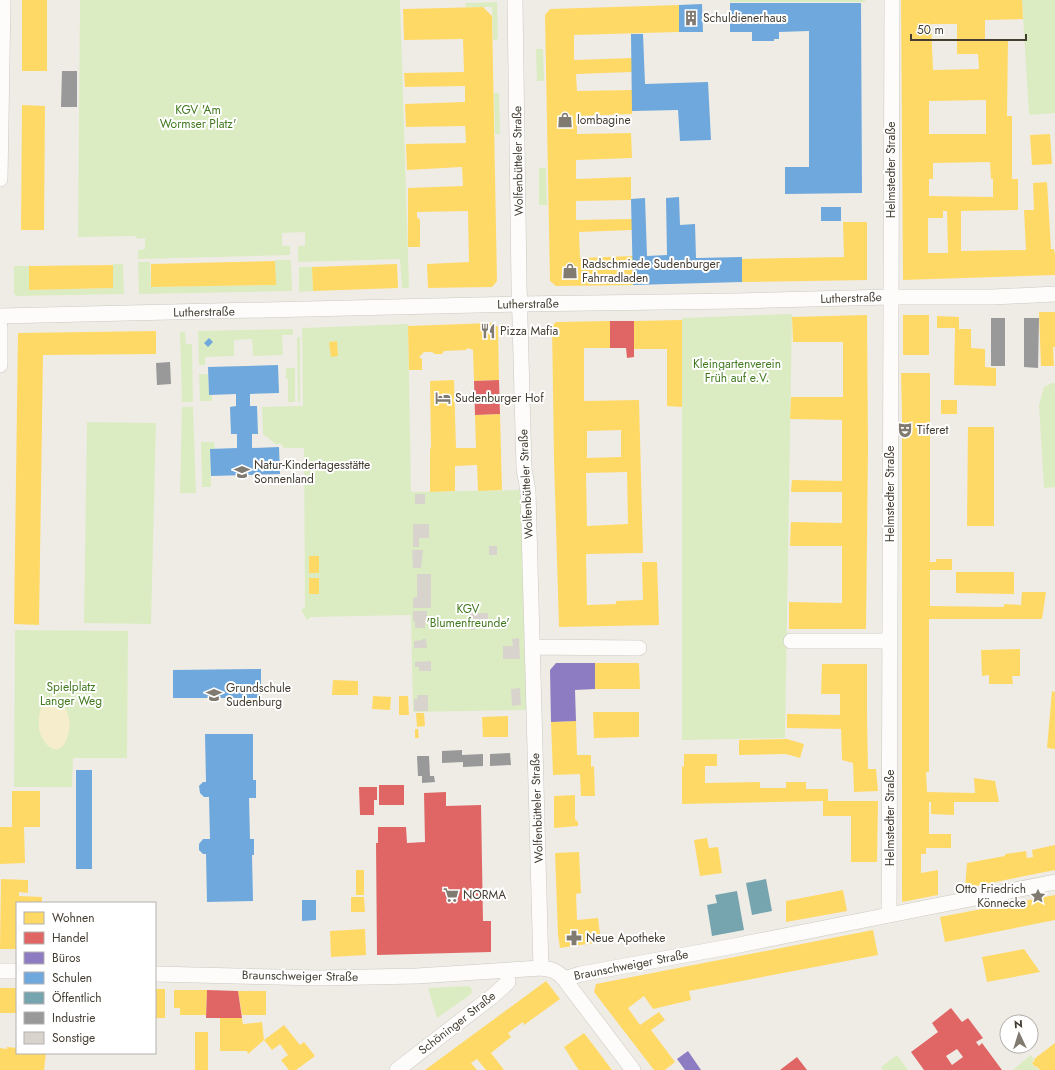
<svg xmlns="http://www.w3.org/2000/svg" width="1055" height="1070" font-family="Jost,sans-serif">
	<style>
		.green { fill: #dcecc2 }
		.sand { fill: #f6edcc }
		.homes { fill: #ffd966; fill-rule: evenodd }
		.shops { fill: #e06666; fill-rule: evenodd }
		.offices { fill: #8e7cc3 }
		.schools { fill: #6fa8dc }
		.public { fill: #76a5af }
		.industry { fill: #999 }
		.building { fill: #d8d4cd }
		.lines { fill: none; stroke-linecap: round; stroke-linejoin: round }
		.minor-casing { stroke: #cbc8c1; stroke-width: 16 }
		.minor { stroke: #fdfcfb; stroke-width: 15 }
		.labels { text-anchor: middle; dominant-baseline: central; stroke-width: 4; stroke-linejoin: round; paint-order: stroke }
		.poi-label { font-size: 12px; fill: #443d31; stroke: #fff; text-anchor: start }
		.park-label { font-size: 12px; fill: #437a20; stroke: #fff }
		.street-label { font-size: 12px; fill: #443d31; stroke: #fff }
	</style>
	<rect width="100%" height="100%" fill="#efece5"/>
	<path class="green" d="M80,0h320l9,288h-7l-2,-29 -102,3v-16h7v-14l-23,1v13h8v9l-152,4v-9l7,-1v-11l-8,1 -1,-3 -58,1z
		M730,0h135v2h-135z
		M1022,0h33v113l-26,2z
		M497,2l1,37 -5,1 -1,-33h-26l-1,-4z
		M536,49h7l1,32h-7z
		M494,93h5l1,41h-5z
		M539,168h7l1,37h-8z
		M275,260h16l1,31 -153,3 -1,-32h12l1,25 124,-2z
		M113,264h10l1,30 -107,2 -3,-2v-28h15v24l84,-2z
		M312,267l1,24 -14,1v-25z
		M792,314l-7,424 -103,2v-422z
		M408,324l3,168 110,-2 5,220 -113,2 -2,-97 -100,2 -4,3 -6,-10 4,-3 -1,-159h-20l-4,-5 -3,2 -14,-11 -1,-27 36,-1 2,-1v1h3l-1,-78z
		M293,329v6h-11l1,20 -30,1 -1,-17 -18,1v16l-29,1v8h-6l-1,-34z
		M180,332h5l1,12h6l1,58h-11z
		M297,337h3v65h-2z
		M286,368h9v34h-7v-23h-2z
		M199,374h9l1,20 3,1v6h-12z
		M1052,383h3v104l-11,1 -5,-83 5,-18z
		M182,407h11l3,86h-16z
		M87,422l69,1 -5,201 -67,-1z
		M201,442h13l1,7h-5l1,38h-9z
		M15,630l113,1 -1,127h-54l-1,29h-58z
		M469,986l3,3 -1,5 -34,24 -9,-30z
		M897,1055l11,15h-25l-2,-3z
		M1031,1055l3,5 -3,3 4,5 1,-1 3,3h-26z"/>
	<path class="sand" d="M48,696c19,4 26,25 19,42 -1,2 -2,6 -4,8 -11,11 -23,-8 -24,-18 -1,-11 1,-23 9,-32z"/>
	<path class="homes" d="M22,0h25v71h-25z
		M901,0h121l1,19 -38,1v21l23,-1 -1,76h5v63h6v31l-57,1v40l65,-1 -2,-40h10l-1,-27 14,-1 4,67h3l1,6v20l-152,5zM931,24h26v30h21l1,15 -46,1zM986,100v34h-57v-33zM990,162l1,17h2v18l-64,-1v-17h4v-16zM943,211h4l1,42h-20v-35h15z
		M679,5v27l-105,3v25l58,-2v14l-56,2 1,17 55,-1v24l-55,2v18l54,-1 1,25 -56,2v19l55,-2v23l-55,1v19l56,-1v11l-53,2 1,26 53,-2v29l-77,1 -6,-5 -5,-266 5,-6z
		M483,7l9,9 5,265 -5,6 -64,1 -1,-24 42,-2 -1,-51 -51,1v5l3,3v27h-12v-59l55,-2 -1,-19 -55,3 -1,-26 60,-1 -1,-17 -59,1 -1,-23 60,-2v-16l-60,1 -1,-14 60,-1 -1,-33 -59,1 -1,-31z
		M22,105l23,1 -1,124h-23z
		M1050,134l2,30 -20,1 -2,-30z
		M843,222h24v58l-125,2v-23l102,-2z
		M275,261l1,24 -125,2v-23z
		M397,264l1,24 -85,3 -1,-24z
		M113,265v23l-84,2v-24z
		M1039,312h16v35h-2l1,19h-13z
		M867,315l1,134 -2,180h-77v-27l53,1v-57h-52l1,-24 51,1v-31h-51l1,-12 50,1v-61l-52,-1 1,-22h52v-55h-50l-1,-25z
		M903,315h26v40h-26z
		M937,316l22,1v12h12v19l14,1v18l11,1v18l-42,-1 1,-57h-18z
		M682,320v87l-15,-1v-57h-33v-28z
		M610,321v27h-26v53l55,-1 4,153 -57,1 1,51 29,-1v-3l27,-1 -1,-38h15l2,63 -100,2 -5,-168 -2,-133 4,-4zM621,430v27l-34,1v-27zM627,472l1,52 -41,2 -1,-53z
		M492,323l6,4 1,53 -25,1 -1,-31 -5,-2 -2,2 -22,1 -2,3h-7l-3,-2h-8l-5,5 3,2v11h-13l-1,-44z
		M156,331v23l-113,1 -4,270 -25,-1 4,-291z
		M337,341l1,15 -7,1 -2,-15z
		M901,373h29v189h6v-3h16v11h-22v36l74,1v-3l17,1 1,-13h24l-4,27h-113v153h-3l1,20 48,1 -1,-15 21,3 4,21h-45v13l-23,-1v-12h-2v32h22v14h-25v6h-5v19l17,-3v25l-36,7v-488z
		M454,380l2,68h20l-1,-33 25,-1 2,76 -24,1 -1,-26 -22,1v25l-25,1v-44l1,1 -1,-68z
		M941,400h16v14h-16z
		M968,427h26v99h-27z
		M309,556h10v17h-10z
		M956,572h58v22l-58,-1z
		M309,578h10v16h-10z
		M1020,649v27h-8l1,8h-24v-9l-7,1 -1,-26z
		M595,663h44l1,26h-45z
		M822,664h45v51l1,54h8l2,22 -24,1 -1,-29 -11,-3 -1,-31 -54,-1v-14l53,1v-21h-19z
		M333,680l25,1v14h-26z
		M1052,691l3,1v57l-8,-1z
		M373,696l18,1 -1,13 -18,-1z
		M399,696h9l1,19h-10z
		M593,712h46v25l-45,1z
		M416,713h8l1,13 -8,1z
		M508,716v21h-25l-1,-20z
		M576,721l1,34h14v12l3,-1 1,30h-14l-1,-22 -27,1 -2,-53z
		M415,729h3l1,9h-4z
		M787,739l17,5 -4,14 -14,-4 -47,1v-15z
		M684,754h33v12h-12v17l55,-1v6h26v-6h20v7h22v12h50l-1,61h-26v-46h-28v-15l-141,3v-38l2,1z
		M12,791h28v36h-16l1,36 -25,1v-37h12z
		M575,795v24l3,3v4l-24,2v-32z
		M707,838l2,10 9,-1 4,26 -22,3 -6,-36z
		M1055,845v25l-90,18 2,-25 38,-7v-2l21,-3 1,7 6,-1 -1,-7z
		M579,852l2,41 -5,1 1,26 21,-2 3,24 -41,6 -2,-13 -3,-82z
		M356,870h8v25h-8z
		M1,879l27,1v13l-9,-1v4l23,1v6h-25v46h-17z
		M843,890l4,21 -61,11v-21z
		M1055,895v25l-110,22 -5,-25z
		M351,897h13l1,15h-14z
		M365,929l1,26 -35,2 -1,-26z
		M873,930l5,25 -189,36 2,9 -38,9 -9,-13 -16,12 12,17 19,-13 6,8 -14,10 24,32 -10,8h-11l-60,-78 2,-8z
		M1024,949l16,23 -53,10 -5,-25z
		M546,981l14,18 -36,26 -1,-3 -15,11 3,4 -20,16 13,17h-18l-9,-11 -6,4 6,7h-52z
		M0,988h17v25h-17z
		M155,989h10v29h-10z
		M174,990h33l-1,25h-26v-7h-6z
		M238,991h28v24h-24z
		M220,1018h22l1,6h1l18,-2 2,18 -16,14 -1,-3h-27z
		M284,1025l16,20 4,-3 11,14 -19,14h-7l-8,-10 7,-5 -8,-11 -8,6 -8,-10z
		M195,1032h13v38h-13z
		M584,1033l13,17 15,20h-33l-3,-4 -12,-19z
		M1055,1043v27h-15l-4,-4 -1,1 -3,-4 3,-3 -1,-1z
		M7,1047l10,1v5h29l-2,17h-44v-22l7,1z"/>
	<path class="shops" d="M610,321h24v36l-7,1 -1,-10h-16z
		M499,380l1,34 -25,1 -1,-34z
		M379,785h25v20h-25z
		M359,787h18v13h-3v15h-14z
		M446,792v14l35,-1 2,116h8v31l-114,3 -1,-112h2v-16h28l1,16 18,-1 -1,-49z
		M207,990l31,1 4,27h-36z
		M951,1008l11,14 6,-4 15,20 -7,4 3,4 3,-3 20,27h-78l-13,-18 27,-20 -6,-9zM957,1049l6,8 -11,8 -6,-9z
		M797,1057l10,13h-27z"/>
	<path class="offices" d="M556,663h39v26l-20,1 1,31 -25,1 -1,-52z
		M688,1051l13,19h-16l-8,-11z"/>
	<path class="schools" d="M730,3h131l1,190 -77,1v-27h24v-136l-30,1v7h-5v2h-22v-9h-22z
		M702,4l1,28h-24v-27z
		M631,34h12l2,50 63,-2 3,58 -31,1 -2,-31 -46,1z
		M679,197l1,28 15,-1 1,34 46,-1v25l-109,3 -2,-86 14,-1 2,58 20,-1 -1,-57z
		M821,207h20v14h-20z
		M209,338l4,4 -5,5 -4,-4z
		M278,365l1,28 -29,1v12h7l1,28h-6v14l27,-1 1,27 -69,2 -1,-27 27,-1v-14h-6l-1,-27 6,-1v-12l-27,1 -1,-28z
		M261,669v29h-88v-28z
		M205,734h48v46h3v18h-7l1,41h4v16h-2l1,46 -46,1 -1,-48h-3l-4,-4v-6l4,-5h7l-1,-42h-5l-4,-4 -1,-7 4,-4h3z
		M76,770h16v99h-16z
		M302,900h14v20l-14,1z"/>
	<path class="public" d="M766,879l6,32 -20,4 -6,-32z
		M737,891l7,39 -32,6 -5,-31 10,-2 -2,-8z"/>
	<path class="industry" d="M62,71h15v36h-16z
		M991,318h14v48h-14z
		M1024,318h15l-1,50 -14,-1z
		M170,362l1,22 -14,1 -1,-22z
		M462,750v5l21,-1v12l-20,1v-5l-21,1v-12z
		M510,753l1,12 -21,1v-12z
		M417,756h12l1,20h4l1,6 -13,1v-7h-4z"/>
	<path class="building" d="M415,494h10v10h-10z
		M413,524h16v14h-10v9h-6z
		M489,546h8v9h-8z
		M412,550h11l-2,18h-8z
		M417,574h14v34h-18v-10l4,-1z
		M413,611h14v10h-2v7h-10v-7h-2z
		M470,613h18v13h-13v4h-5z
		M519,638l1,21h-17v-13h10l-1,-7z
		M422,639h4l1,9h-13v-7l9,-1z
		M431,661v10h-12v-4h-4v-5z
		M520,688l1,17 -9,1 -1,-17z
		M417,695h11v16h-14v-12h4z"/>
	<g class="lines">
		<defs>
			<path id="minor" d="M515,0l4,283 5,186 4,22 13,477
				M0,179l3,-179
				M0,316l520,-12 217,-3 153,-4h103l62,-3
				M0,327v38
				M791,641h99
				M532,647l107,1
				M889,915l3,-915
				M0,971h17
				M155,974l164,4 98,-2 124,-8c10,1 17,3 23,11l69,91
				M564,979l17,-5 153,-28 321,-64
				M397,1070l97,-75 14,-13 -1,-11"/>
		</defs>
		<use href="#minor" class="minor-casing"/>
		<use href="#minor" class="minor"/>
	</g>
	<defs>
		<symbol id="building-bare" viewBox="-9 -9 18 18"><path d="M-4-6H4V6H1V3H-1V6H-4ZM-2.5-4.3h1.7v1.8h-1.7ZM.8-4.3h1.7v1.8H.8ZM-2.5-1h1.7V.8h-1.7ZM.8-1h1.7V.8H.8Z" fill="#807a70" stroke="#fff" stroke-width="2.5" paint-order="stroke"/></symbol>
		<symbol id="shop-bare" viewBox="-9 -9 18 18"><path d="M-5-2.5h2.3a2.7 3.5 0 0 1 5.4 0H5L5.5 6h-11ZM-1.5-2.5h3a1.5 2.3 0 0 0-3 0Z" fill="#807a70" stroke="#fff" stroke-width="2.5" paint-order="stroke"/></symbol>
		<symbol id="restaurant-bare" viewBox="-9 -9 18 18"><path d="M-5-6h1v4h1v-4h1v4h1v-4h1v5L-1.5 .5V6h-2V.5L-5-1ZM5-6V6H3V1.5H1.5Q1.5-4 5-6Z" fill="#807a70" stroke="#fff" stroke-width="2.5" paint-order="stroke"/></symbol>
		<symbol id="hotel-bare" viewBox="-9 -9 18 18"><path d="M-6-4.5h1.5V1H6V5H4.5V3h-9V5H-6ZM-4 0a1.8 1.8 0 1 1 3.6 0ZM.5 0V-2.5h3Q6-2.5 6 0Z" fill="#807a70" stroke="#fff" stroke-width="2.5" paint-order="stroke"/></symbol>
		<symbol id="theatre-bare" viewBox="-9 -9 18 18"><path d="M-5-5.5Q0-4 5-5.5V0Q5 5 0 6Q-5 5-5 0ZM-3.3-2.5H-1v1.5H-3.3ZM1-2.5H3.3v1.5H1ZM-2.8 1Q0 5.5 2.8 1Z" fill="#807a70" stroke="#fff" stroke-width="2.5" paint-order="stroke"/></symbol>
		<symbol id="school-bare" viewBox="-9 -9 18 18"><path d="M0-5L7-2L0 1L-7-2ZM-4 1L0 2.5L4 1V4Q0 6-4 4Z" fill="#807a70" stroke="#fff" stroke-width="2.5" paint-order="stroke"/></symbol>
		<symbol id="supermarket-bare" viewBox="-9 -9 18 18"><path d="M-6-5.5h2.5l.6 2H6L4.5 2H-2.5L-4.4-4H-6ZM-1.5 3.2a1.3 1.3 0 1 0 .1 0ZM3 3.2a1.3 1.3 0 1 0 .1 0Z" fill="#807a70" stroke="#fff" stroke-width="2.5" paint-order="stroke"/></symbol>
		<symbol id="sight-bare" viewBox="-9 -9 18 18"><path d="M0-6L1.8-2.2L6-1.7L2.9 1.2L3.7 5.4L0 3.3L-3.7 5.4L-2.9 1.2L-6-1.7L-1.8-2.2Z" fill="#807a70" stroke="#fff" stroke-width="2.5" paint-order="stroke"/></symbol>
		<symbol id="pharmacy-bare" viewBox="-9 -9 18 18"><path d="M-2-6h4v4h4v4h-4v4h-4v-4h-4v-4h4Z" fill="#807a70" stroke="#fff" stroke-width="2.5" paint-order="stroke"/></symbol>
	</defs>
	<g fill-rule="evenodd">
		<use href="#building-bare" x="680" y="7" width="22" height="22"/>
		<use href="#shop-bare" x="554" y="109" width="22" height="22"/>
		<use href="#shop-bare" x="559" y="260" width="22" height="22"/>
		<use href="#restaurant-bare" x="477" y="320" width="22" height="22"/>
		<use href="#hotel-bare" x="432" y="387" width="22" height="22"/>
		<use href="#theatre-bare" x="894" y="419" width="22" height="22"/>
		<use href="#school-bare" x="231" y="461" width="22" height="22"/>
		<use href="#school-bare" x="203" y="684" width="22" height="22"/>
		<use href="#supermarket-bare" x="440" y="884" width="22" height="22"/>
		<use href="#sight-bare" x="1027" y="885" width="22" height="22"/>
		<use href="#pharmacy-bare" x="563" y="927" width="22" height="22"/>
	</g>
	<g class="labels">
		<g class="poi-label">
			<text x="703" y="18">Schuldienerhaus</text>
			<text x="577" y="120">lombagine</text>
			<text x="582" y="264">Radschmiede Sudenburger<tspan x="582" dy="14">Fahrradladen</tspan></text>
			<text x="500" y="331">Pizza Mafia</text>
			<text x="455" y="398">Sudenburger Hof</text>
			<text x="917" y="430">Tiferet</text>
			<text x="254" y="465">Natur-Kindertagesstätte<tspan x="254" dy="14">Sonnenland</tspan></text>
			<text x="226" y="688">Grundschule<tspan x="226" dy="14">Sudenburg</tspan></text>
			<text x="1026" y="889" text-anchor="end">Otto Friedrich<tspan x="1026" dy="14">Könnecke</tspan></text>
			<text x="463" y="895">NORMA</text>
			<text x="586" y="938">Neue Apotheke</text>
		</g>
		<g class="park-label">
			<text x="198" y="110">KGV 'Am<tspan x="198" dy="14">Wormser Platz'</tspan></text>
			<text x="737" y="364">Kleingartenverein<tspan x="737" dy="14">Früh auf e.V.</tspan></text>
			<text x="468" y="609">KGV<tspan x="468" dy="14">'Blumenfreunde'</tspan></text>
			<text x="71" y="687">Spielplatz<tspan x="71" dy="14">Langer Weg</tspan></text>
		</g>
		<g class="street-label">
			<text transform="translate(518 161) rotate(-91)">Wolfenbütteler Straße</text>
			<text transform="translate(891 170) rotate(-90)">Helmstedter Straße</text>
			<text transform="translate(851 298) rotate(-2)">Lutherstraße</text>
			<text transform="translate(528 304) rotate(-1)">Lutherstraße</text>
			<text transform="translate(204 312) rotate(-1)">Lutherstraße</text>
			<text transform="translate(526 484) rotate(-93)">Wolfenbütteler Straße</text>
			<text transform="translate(890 494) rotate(-90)">Helmstedter Straße</text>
			<text transform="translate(537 808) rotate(-92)">Wolfenbütteler Straße</text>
			<text transform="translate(890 818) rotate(-90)">Helmstedter Straße</text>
			<text transform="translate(631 965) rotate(-11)">Braunschweiger Straße</text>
			<text transform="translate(300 976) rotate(1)">Braunschweiger Straße</text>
			<text transform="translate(457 1023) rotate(-38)">Schöninger Straße</text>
		</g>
	</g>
	<rect x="16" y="902" width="140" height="152" fill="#ffffff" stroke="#b4b1ad"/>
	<rect x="24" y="912" width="20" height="12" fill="#ffd966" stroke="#b4b1ad"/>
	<text x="52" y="922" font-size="12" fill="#443d31">Wohnen</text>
	<rect x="24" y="932" width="20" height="12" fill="#e06666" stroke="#b4b1ad"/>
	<text x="52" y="942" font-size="12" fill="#443d31">Handel</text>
	<rect x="24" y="952" width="20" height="12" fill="#8e7cc3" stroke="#b4b1ad"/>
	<text x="52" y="962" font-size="12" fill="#443d31">Büros</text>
	<rect x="24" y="972" width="20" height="12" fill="#6fa8dc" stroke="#b4b1ad"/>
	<text x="52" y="982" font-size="12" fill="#443d31">Schulen</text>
	<rect x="24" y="992" width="20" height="12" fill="#76a5af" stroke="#b4b1ad"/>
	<text x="52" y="1002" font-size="12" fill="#443d31">Öffentlich</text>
	<rect x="24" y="1012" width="20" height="12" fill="#999999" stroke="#b4b1ad"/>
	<text x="52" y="1022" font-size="12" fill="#443d31">Industrie</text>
	<rect x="24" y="1032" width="20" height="12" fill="#d8d4cd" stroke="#b4b1ad"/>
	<text x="52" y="1042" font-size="12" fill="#443d31">Sonstige</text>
	<g transform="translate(1019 1034) rotate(356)"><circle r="19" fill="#ffffff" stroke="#b4b1ad"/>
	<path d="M0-3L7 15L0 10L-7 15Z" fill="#807a70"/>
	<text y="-6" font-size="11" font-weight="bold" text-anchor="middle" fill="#443d31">N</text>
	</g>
	<path d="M911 34v6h115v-6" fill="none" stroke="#443d31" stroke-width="2"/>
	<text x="917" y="34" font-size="12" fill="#443d31" stroke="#ffffff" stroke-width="3" paint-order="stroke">50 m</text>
</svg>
